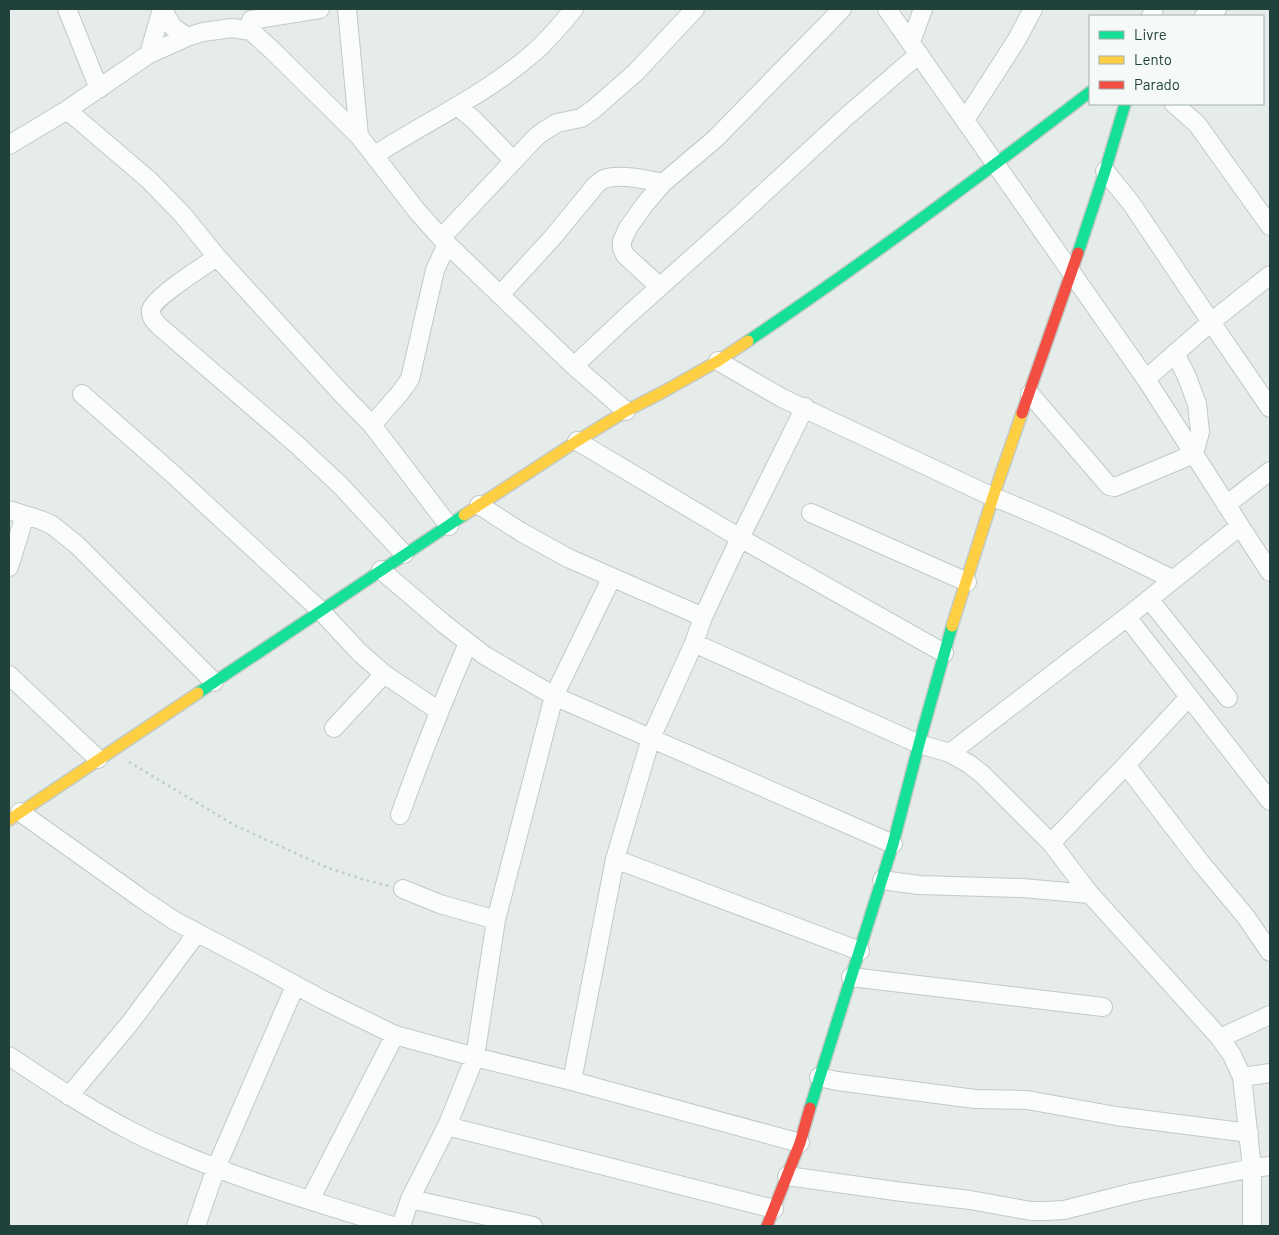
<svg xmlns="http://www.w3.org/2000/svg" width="1279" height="1235" font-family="Barlow,sans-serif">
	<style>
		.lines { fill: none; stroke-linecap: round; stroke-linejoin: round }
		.street-casing { stroke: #c3c9c7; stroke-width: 20 }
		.fast-casing { stroke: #c1cac7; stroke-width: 14 }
		.slow-casing { stroke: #c1cac7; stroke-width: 14 }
		.jam-casing { stroke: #c1cac7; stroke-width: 14 }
		.path { stroke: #c1ccca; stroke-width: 2.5; stroke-dasharray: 2.5 4; stroke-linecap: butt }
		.street { stroke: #fbfcfc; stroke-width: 18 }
		.fast { stroke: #16e098; stroke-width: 11 }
		.slow { stroke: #ffcf43; stroke-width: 11 }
		.jam { stroke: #f24e42; stroke-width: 11 }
	</style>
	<rect width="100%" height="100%" fill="#e6ecea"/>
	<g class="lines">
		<defs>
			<path id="street" d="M67,9l32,80
				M162,9l11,18 14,10
				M347,9l12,127
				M887,9l259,370 94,147 30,46
				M1151,16l3,-7
				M1204,16l13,-7
				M251,20l69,-11
				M911,42l12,-33
				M149,54l13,-45
				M1174,104l23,20 73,102
				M457,106l16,13 40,41
				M67,110l82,70 33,34 35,43 125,137 30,31 77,101
				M965,120l51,-79 17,-32
				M9,145l58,-35 82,-56 38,-17 16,-5 29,-4 19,3 22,20 86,85 58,75 24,27 133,128 52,45
				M375,155c52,-34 110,-60 157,-101 16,-13 29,-30 42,-45
				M1105,171l26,32 80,119 59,86
				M441,238l95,-101 8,-6 13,-8 24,-5 13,-9 42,-37 59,-63
				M217,257c-12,8 -64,41 -66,53 -1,7 4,12 8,16l136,117 45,42 64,69
				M660,287l-35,-32 -3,-7v-7l6,-13 17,-24 18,-21 52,-44 127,-130
				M500,295l53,-58 42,-51c3,-3 6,-6 9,-7 14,-6 45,1 59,4
				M718,361l64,37 211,99c62,24 120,53 179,82
				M574,366l51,-48 114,-102 107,-99 73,-63
				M1146,379l65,-57 59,-47
				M82,394l93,82 145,134 39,42 25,22 55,37
				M1030,394l79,92 6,1 79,-33 6,-22 -3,-28 -10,-27 -12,-24
				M372,425l28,-32 10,-14 25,-109 12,-26
				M577,441l163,97 204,115
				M479,505l42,27 47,26 135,59
				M1226,505l44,-34
				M9,510l16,5 -16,52
				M811,513l156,69
				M25,515l16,5 11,5 25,20 137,137
				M381,570l62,53 41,32 70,41 339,148
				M1149,599l79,99
				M1127,617l143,184
				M694,643l225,101 31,9 19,11 13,10 69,69 39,51 130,144 50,-23
				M9,675l89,84
				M334,728l50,-54
				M950,753l177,-136 113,-91
				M1126,765l75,98 45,54 24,35
				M20,812l122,87 33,22 76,40 70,38 74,36 80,22 97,24 228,62
				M400,815c21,-59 44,-116 68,-172
				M1051,843l75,-78 63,-68
				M615,859l245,92
				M882,880l37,5 103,3 68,6
				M403,889l37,15 56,16
				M851,977l252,30
				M1220,1038l12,17 10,22 10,91v58
				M9,1056c39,26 78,52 120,74 20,11 41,19 62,28 66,27 134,47 202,68
				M819,1077l18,4 138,18 52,1 89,16 133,17
				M1242,1077l28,-4
				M572,1081l43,-222 36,-121 43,-95 9,-26 37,-79 65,-131
				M69,1096l61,-73 67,-90
				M447,1126l327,83
				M787,1176l108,15 75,9 61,11h16l17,-1 71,-18 117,-24 18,-2
				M410,1199l123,27
				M310,1200l85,-165
				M196,1226l20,-58 79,-182
				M401,1226l9,-27 37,-73 28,-69 21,-137 58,-224 58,-119"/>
			<path id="fast" d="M1078,253l27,-82 20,-67
				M748,341c117,-79 230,-163 342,-249
				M198,693l266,-178
				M810,1108l83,-264 26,-100 33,-118"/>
			<path id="slow" d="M464,515l113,-74 49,-30 35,-18 57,-32 30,-20
				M952,626l41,-129 29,-84
				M9,820l189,-127"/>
			<path id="jam" d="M1022,413l56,-160
				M767,1226l33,-83 10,-35"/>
		</defs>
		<use href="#street" class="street-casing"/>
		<use href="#fast" class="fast-casing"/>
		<use href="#slow" class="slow-casing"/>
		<use href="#jam" class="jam-casing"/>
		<path class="path" d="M129,762l107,64 92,42 34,11 27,7"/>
		<use href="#street" class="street"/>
		<use href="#fast" class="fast"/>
		<use href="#slow" class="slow"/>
		<use href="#jam" class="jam"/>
	</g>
	<rect width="1279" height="1235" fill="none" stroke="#21423c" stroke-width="20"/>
	<rect x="1089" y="15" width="175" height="90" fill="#f5faf8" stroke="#a0b0ad"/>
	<rect x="1099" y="31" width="25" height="8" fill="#16e098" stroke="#a0b0ad"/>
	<text x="1134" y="40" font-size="15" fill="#21423c">Livre</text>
	<rect x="1099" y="56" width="25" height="8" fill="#ffcf43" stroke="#a0b0ad"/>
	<text x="1134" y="65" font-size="15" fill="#21423c">Lento</text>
	<rect x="1099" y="81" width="25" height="8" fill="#f24e42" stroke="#a0b0ad"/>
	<text x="1134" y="90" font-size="15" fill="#21423c">Parado</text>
</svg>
